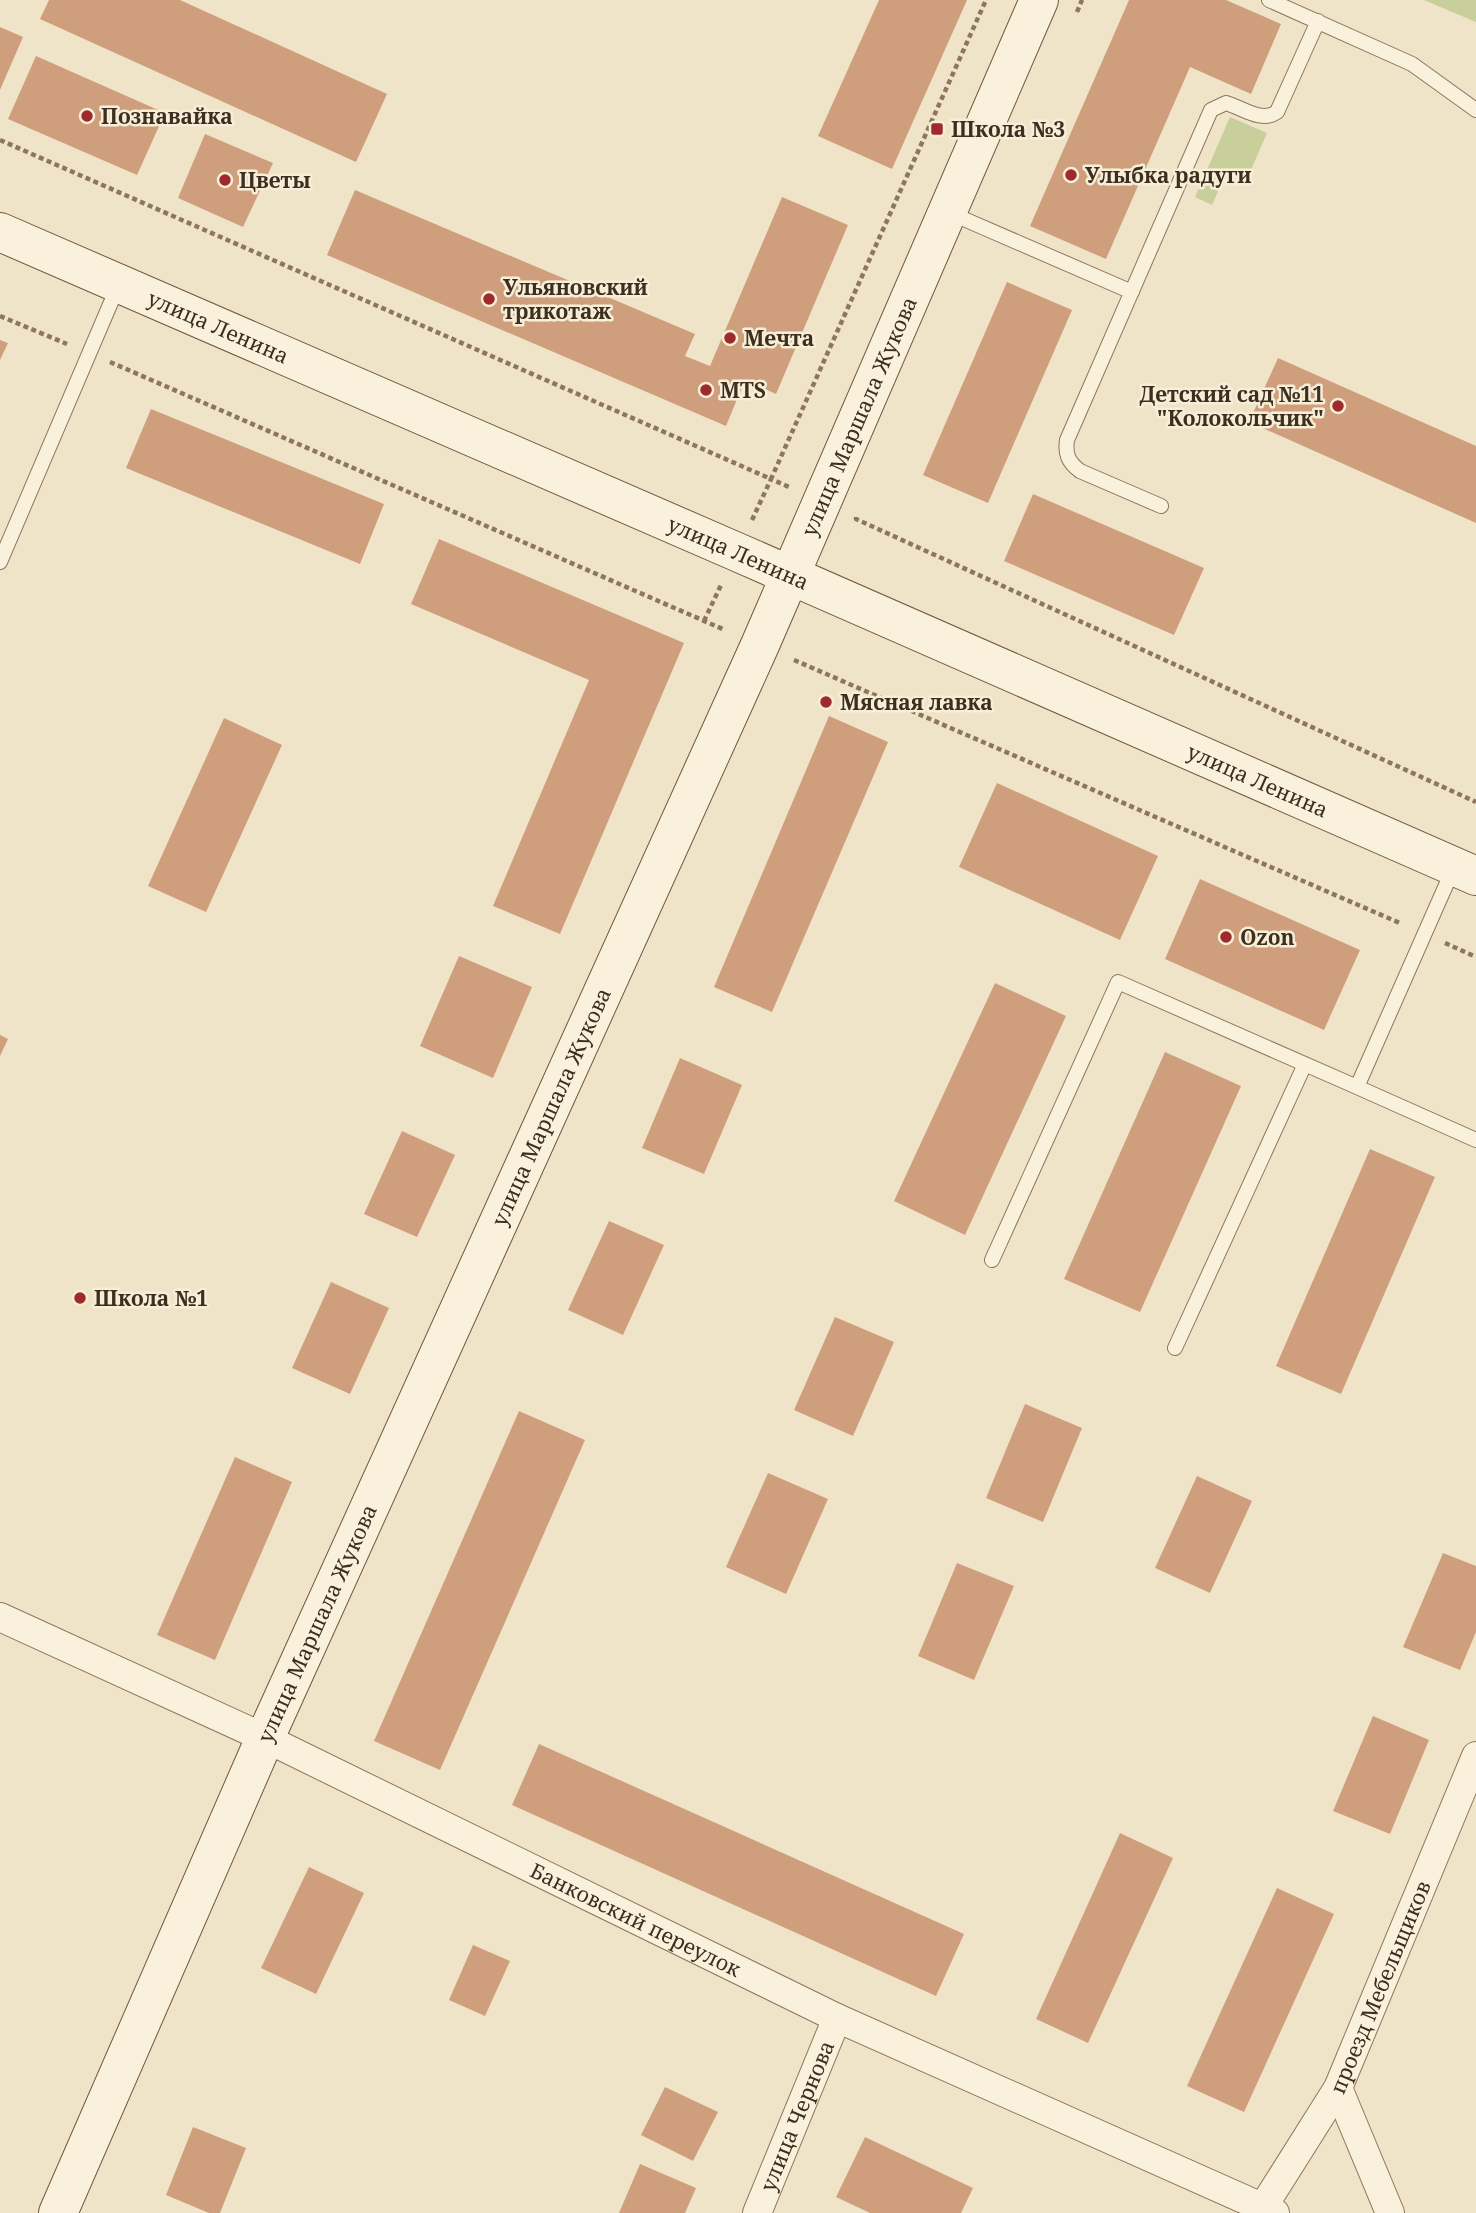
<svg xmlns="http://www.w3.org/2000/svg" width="1476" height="2213" font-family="'Noto Serif',serif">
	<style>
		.green { fill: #c9cf9b }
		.building { fill: #cf9f7d }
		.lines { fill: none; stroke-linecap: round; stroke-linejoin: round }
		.lane-casing { stroke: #8d765c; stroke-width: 16 }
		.street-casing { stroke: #8d765c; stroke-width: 30 }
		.secondary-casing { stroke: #6f573f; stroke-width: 40 }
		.path { stroke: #8d765c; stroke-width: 4.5; stroke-dasharray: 5 3.5; stroke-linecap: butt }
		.lane { stroke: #faf1dc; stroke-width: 14 }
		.street { stroke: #faf1dc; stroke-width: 28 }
		.secondary { stroke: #faf1dc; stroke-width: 38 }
		.poi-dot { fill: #9e2a2b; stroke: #f7eed8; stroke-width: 2.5 }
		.labels { text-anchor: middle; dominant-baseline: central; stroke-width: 5; stroke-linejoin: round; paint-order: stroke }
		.poi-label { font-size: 21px; font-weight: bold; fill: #3d2e20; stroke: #f7eed8; text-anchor: start }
		.street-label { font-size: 21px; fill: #3d2e20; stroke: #f7eed8 }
	</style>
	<rect width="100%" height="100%" fill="#f0e4c8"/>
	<path class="green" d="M1424,0h52v22z
		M1230,117l37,16 -20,46 -20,-8 -15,34 -17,-8z"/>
	<path class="building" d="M49,0h131l207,94 -31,68 -316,-143z
		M879,0h88l-75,169 -74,-33z
		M1129,0h97l55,24 -30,70 -61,-27 -84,192 -76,-33z
		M0,27l23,10 -23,53z
		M36,56l129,57 -28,62 -129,-56z
		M205,134l68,29 -30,64 -65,-29z
		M355,190l340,144 -10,22 25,10 72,-169 66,28 -72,169 -31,-14 -19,46 -399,-171z
		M1007,282l65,28 -84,193 -65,-28z
		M0,340l8,3 -8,17z
		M1278,358l198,88v77l-227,-101z
		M151,409l233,95 -24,60 -234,-96z
		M1033,494l171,74 -30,67 -170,-74z
		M439,539l245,104 -124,291 -67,-28 96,-226 -178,-76z
		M829,716l59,26 -116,270 -58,-25z
		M224,718l58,27 -76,167 -58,-26z
		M997,783l161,73 -38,84 -161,-73z
		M1200,879l160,71 -36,80 -159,-71z
		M459,956l73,31 -39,91 -73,-32z
		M995,983l71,33 -101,219 -71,-34z
		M0,1035l8,4 -8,17z
		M1165,1052l76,34 -101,226 -76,-33z
		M680,1058l62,27 -38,89 -62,-26z
		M402,1131l53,24 -38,82 -53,-23z
		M1370,1149l65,28 -94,217 -65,-28z
		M609,1221l55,24 -41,90 -55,-25z
		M331,1282l58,26 -39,86 -58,-26z
		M835,1317l59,25 -41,94 -59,-26z
		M1025,1404l57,24 -39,94 -57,-24z
		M519,1411l66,29 -145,330 -66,-29z
		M235,1457l57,25 -77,178 -58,-25z
		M768,1473l60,26 -42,95 -60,-27z
		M1197,1476l55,25 -42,92 -55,-25z
		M1443,1553l33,13v66l-16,38 -57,-23z
		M957,1563l57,23 -40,94 -56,-24z
		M1373,1716l56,24 -39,94 -57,-23z
		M539,1744l425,190 -28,62 -424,-191z
		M1120,1833l53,25 -85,185 -52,-24z
		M309,1867l55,26 -48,101 -55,-26z
		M1277,1888l57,26 -90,198 -57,-26z
		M473,1945l37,16 -25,55 -36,-16z
		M665,2087l53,25 -25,49 -52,-26z
		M193,2127l53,21 -26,65h-11l-43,-18z
		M865,2137l108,51 -12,25h-91l-34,-16z
		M640,2164l56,24 -11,25h-66z"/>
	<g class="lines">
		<defs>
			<path id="lane" d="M1269,0l143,64 64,46
				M950,213l182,79
				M1161,506l-81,-35c-12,-9 -15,-17 -13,-31l144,-330 15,-7c17,5 35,20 51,9l41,-91
				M0,562l118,-276
				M1357,1087l119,53
				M992,1260l126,-278 239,105 97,-220
				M1175,1348l130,-284"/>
			<g id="street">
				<path id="s1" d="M0,1617l265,121 572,280 438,195"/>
				<path d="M1338,2088l52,125"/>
				<path id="s2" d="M1263,2207l75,-119 138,-332"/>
				<path id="s3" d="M757,2213l80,-195"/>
			</g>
			<g id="secondary">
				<path id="s4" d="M0,232l737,320 739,324"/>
				<path id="s5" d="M58,2213l207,-475 495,-1093 279,-645"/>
			</g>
		</defs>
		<use href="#lane" class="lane-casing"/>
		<use href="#street" class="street-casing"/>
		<use href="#secondary" class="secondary-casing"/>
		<path class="path" d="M1077,12l5,-12
			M0,140l771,339 215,-479
			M0,316l67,28
			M110,362l615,268
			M856,517v2l620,283
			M752,520l19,-41 18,8
			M704,621l17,-36
			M794,660l608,264
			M1445,943l31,14"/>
		<use href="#lane" class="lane"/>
		<use href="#street" class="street"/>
		<use href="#secondary" class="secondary"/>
	</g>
	<g class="poi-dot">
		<circle cx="87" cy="116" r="7"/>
		<rect x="930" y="122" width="14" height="14" rx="3.5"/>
		<circle cx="1071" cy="175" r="7"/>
		<circle cx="225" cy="180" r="7"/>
		<circle cx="489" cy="299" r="7"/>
		<circle cx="730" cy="338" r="7"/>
		<circle cx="706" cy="390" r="7"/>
		<circle cx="1338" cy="406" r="7"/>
		<circle cx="826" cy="702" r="7"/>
		<circle cx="1226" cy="937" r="7"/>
		<circle cx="80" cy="1298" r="7"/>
	</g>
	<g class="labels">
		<g class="poi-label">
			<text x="101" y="116">Познавайка</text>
			<text x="951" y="129">Школа №3</text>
			<text x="1085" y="175">Улыбка радуги</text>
			<text x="239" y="180">Цветы</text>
			<text x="503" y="287">Ульяновский<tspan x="503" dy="24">трикотаж</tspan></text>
			<text x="744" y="338">Мечта</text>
			<text x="720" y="390">MTS</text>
			<text x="1324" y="394" text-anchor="end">Детский сад №11<tspan x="1324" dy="24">"Колокольчик"</tspan></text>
			<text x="840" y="702">Мясная лавка</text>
			<text x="1240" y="937">Ozon</text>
			<text x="94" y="1298">Школа №1</text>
		</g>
		<g class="street-label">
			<text stroke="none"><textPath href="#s4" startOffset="238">улица Ленина</textPath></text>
			<text stroke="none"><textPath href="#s5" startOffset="1967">улица Маршала Жукова</textPath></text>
			<text stroke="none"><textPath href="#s4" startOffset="805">улица Ленина</textPath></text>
			<text stroke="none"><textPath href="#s4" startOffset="1372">улица Ленина</textPath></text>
			<text stroke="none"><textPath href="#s5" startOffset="1211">улица Маршала Жукова</textPath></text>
			<text stroke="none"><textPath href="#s5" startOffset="644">улица Маршала Жукова</textPath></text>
			<text stroke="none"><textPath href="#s1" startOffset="704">Банковский переулок</textPath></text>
			<text stroke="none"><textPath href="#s2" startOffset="250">проезд Мебельщиков</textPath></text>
			<text stroke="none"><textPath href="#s3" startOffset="105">улица Чернова</textPath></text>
		</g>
	</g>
</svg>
